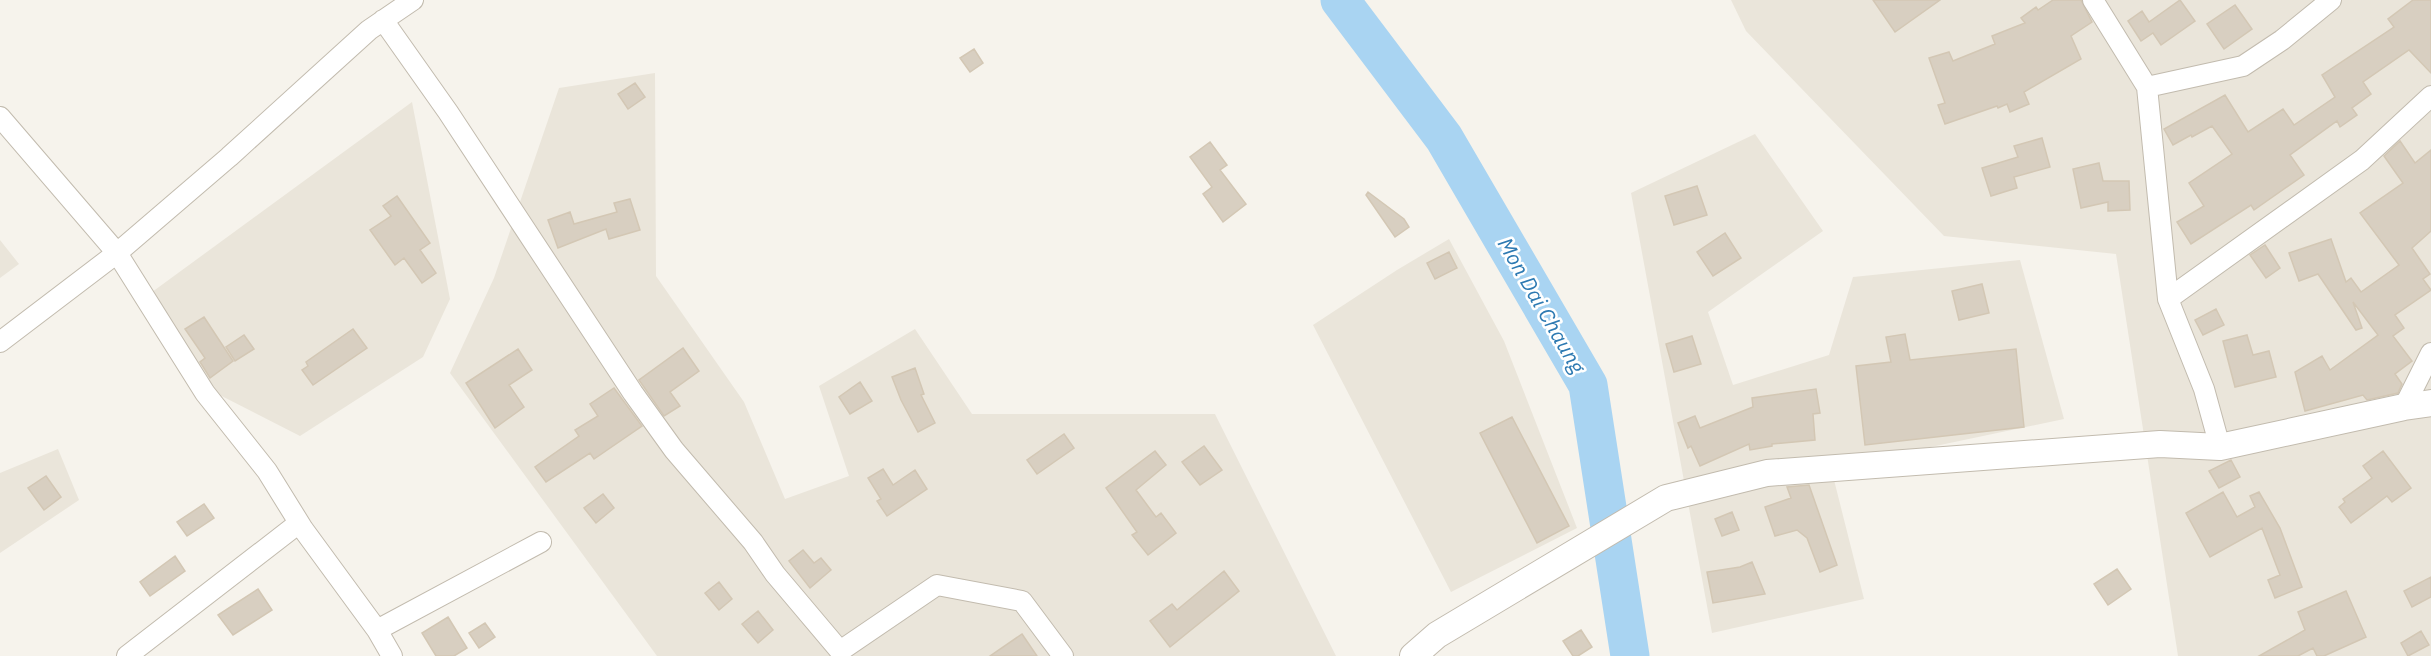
<svg xmlns="http://www.w3.org/2000/svg" width="2431" height="656" font-family="'IBM Plex Sans',sans-serif">
	<style>
		.residential { fill: #eae5da }
		.lines { fill: none; stroke-linecap: round; stroke-linejoin: round }
		.river { stroke: #a9d4f2; stroke-width: 39 }
		.building { fill: #d8cfc1; stroke: #d3c7b4; stroke-width: 1.5 }
		.minor-casing { stroke: #c2bbae; stroke-width: 22 }
		.tertiary-casing { stroke: #c2bbae; stroke-width: 28 }
		.minor { stroke: #fff; stroke-width: 20 }
		.tertiary { stroke: #fff; stroke-width: 26 }
		.labels { text-anchor: middle; dominant-baseline: central; stroke-width: 5; stroke-linejoin: round; paint-order: stroke }
		.water-label { font-size: 21px; font-style: italic; fill: #2e7ab2; stroke: #fff }
	</style>
	<rect width="100%" height="100%" fill="#f6f3ec"/>
	<path class="residential" d="M1731,0h700v656h-253l-62,-402 -172,-18 -198,-205z
		M655,73l1,203 88,126 41,97 64,-23 -30,-90 96,-57 57,85h243l121,242h-679l-207,-283 44,-95 65,-190z
		M412,102l38,197 -27,58 -123,79 -96,-49 -56,-92z
		M1755,134l68,97 -115,81 25,73 96,-30 24,-78 167,-17 44,159 -233,49 33,131 -152,34 -81,-440z
		M1449,239l55,102 73,187 -126,64 -138,-267 84,-55z
		M0,240l19,24 -19,14z
		M58,449l21,51 -79,53v-80z"/>
	<g class="lines">
		<path class="river" d="M1340,0l104,138 144,247 42,271"/>
	</g>
	<path class="building" d="M1873,0h67l-45,32z
		M2053,0h28l11,22 -21,14 10,23 -57,33 5,12 -19,8 -3,-8 -9,4 -1,-2 -52,18 -7,-19 7,-2 -16,-45 20,-6 4,9 42,-17 -3,-8 33,-13 -4,-5 15,-11 2,3z
		M2180,0l15,21 -34,24 -8,-12 -12,8 -13,-20 14,-10 7,11z
		M2413,0h18v73l-22,-23 -46,32 8,12 -19,14 5,7 -17,12 -3,-6 -47,34 14,20 -50,35 -3,-5 -60,39 -14,-22 27,-16 -15,-23 43,-29 -20,-28 -20,11 -1,-2 -18,10 -9,-16 61,-34 23,37 35,-23 11,16 41,-28 -13,-22 72,-48 -6,-8z
		M2235,5l17,24 -28,20 -17,-25z
		M974,49l9,14 -13,9 -10,-14z
		M635,83l10,14 -17,12 -10,-15z
		M2042,138l8,29 -36,10 3,11 -26,8 -9,-28 36,-11 -4,-11z
		M2400,141l15,22 16,-13v81l-19,17 18,26 -7,5 8,11 -36,25 9,13 -11,8 19,25 -17,13 7,10 -4,9 -31,7 -4,-5 -58,16 -10,-39 27,-16 8,14 48,-35 -25,-33 9,26 -6,2 -38,-56 -19,7 -10,-28 42,-14 15,43 5,-4 10,14 38,-27 -39,-52 43,-30 -19,-27z
		M1210,142l17,23 -7,5 26,34 -23,18 -20,-28 9,-7 -22,-30z
		M2099,163l4,18h26l1,29 -22,1v-9l-27,6 -8,-39z
		M1697,186l10,29 -33,10 -9,-29z
		M1368,192l36,27 5,8 -14,10 -29,-42z
		M397,196l33,47 -10,7 16,23 -14,10 -18,-25 -9,7 -25,-35 21,-14 -8,-10z
		M630,199l10,31 -31,9 -3,-10 -48,19 -10,-28 22,-8 4,12 43,-12 -3,-9z
		M1725,233l16,25 -28,18 -16,-24z
		M2265,245l15,23 -14,10 -16,-23z
		M1449,252l8,16 -22,11 -8,-16z
		M1982,284l7,29 -30,7 -7,-29z
		M2216,309l8,16 -21,10 -8,-15z
		M204,317l29,44 -23,17 -10,-16 5,-4 -20,-29z
		M353,329l14,19 -54,37 -11,-15 6,-4 -2,-4z
		M1905,334l5,26 106,-11 8,78 -159,18 -9,-79 35,-4 -5,-25z
		M244,335l10,14 -19,12 -9,-14z
		M2247,335l6,20 16,-4 7,26 -41,10 -12,-46z
		M1692,336l9,28 -27,8 -8,-28z
		M683,348l16,23 -29,21 10,14 -16,10 -25,-36z
		M518,349l14,21 -23,15 15,22 -29,21 -29,-45z
		M915,368l9,26 -3,1 14,28 -17,9 -17,-32 -9,-23z
		M860,382l12,19 -22,13 -11,-17z
		M614,388l28,38 -48,33 -4,-6 -44,29 -11,-15 44,-31 -4,-6 23,-14 -8,-12z
		M1816,389l4,24 -7,1 2,26 -43,4v2l-22,4 -1,-6 -49,22 -9,-20 -3,2 -10,-25 17,-7 5,12 53,-21 -1,-9z
		M1512,417l57,109 -32,17 -57,-110z
		M1064,434l10,14 -37,26 -10,-14z
		M1204,446l18,24 -22,15 -18,-23z
		M1155,451l11,14 -30,25 20,27 5,-4 15,20 -28,22 -16,-20 5,-3 -31,-44z
		M2383,451l28,37 -19,14 -5,-6 -36,27 -12,-16 6,-5 -2,-3 29,-21 -9,-12z
		M2231,460l9,17 -21,11 -10,-17z
		M883,469l10,16 22,-15 12,19 -40,27 -10,-15 4,-2 -13,-21z
		M46,476l15,21 -17,13 -16,-22z
		M1809,485l28,80 -17,7 -13,-34 -10,-8 -22,6 -10,-29 26,-9 -4,-11z
		M2223,492l14,25 18,-10 -5,-11 9,-4 21,36 22,59 -27,11 -7,-18 12,-5 -18,-47 -52,29 -24,-44z
		M603,494l11,14 -18,15 -12,-15z
		M204,504l10,14 -27,18 -10,-14z
		M1732,512l7,18 -17,6 -7,-17z
		M803,550l11,13 7,-5 10,12 -21,18 -21,-27z
		M175,556l10,15 -35,25 -10,-14z
		M1752,562l13,32 -52,9 -6,-31 33,-5z
		M2117,569l14,20 -23,16 -14,-21z
		M1224,571l15,20 -69,56 -20,-26 22,-17 5,6z
		M2431,577v20l-19,10 -8,-16z
		M719,582l13,17 -13,11 -14,-17z
		M258,589l14,21 -39,25 -15,-20z
		M2346,591l20,46 -42,19h-7l-4,-8 -15,8h-39l46,-26 -7,-18z
		M758,611l15,19 -15,13 -16,-19z
		M448,617l19,31 -13,8h-18l-14,-23z
		M485,623l10,14 -16,11 -10,-15z
		M1581,630l11,17 -14,9h-5l-10,-15z
		M2421,631l8,14 -21,11 -7,-13z
		M1022,634l15,22h-47z"/>
	<g class="lines">
		<defs>
			<path id="minor" d="M2093,0l54,87 96,-21 39,-26 49,-40
				M383,20l65,92 185,281 41,57 79,92 22,32 65,77 97,-66 85,16 41,55
				M2147,87l21,212 36,90 16,58
				M0,117l117,136 88,140 62,78 36,58 74,101 15,26
				M2168,299l194,-139 69,-64
				M0,342l117,-89 112,-96 140,-127 44,-30
				M2404,407l27,-54
				M377,630l164,-88
				M127,656l172,-133"/>
			<path id="tertiary" d="M1413,656l24,-21 229,-137 101,-25 393,-29 60,3 184,-40 27,-4"/>
		</defs>
		<use href="#minor" class="minor-casing"/>
		<use href="#tertiary" class="tertiary-casing"/>
		<use href="#minor" class="minor"/>
		<use href="#tertiary" class="tertiary"/>
	</g>
	<g class="labels">
		<g class="water-label">
			<text transform="translate(1542 305) rotate(60)">Mon Dai Chaung</text>
		</g>
	</g>
</svg>
